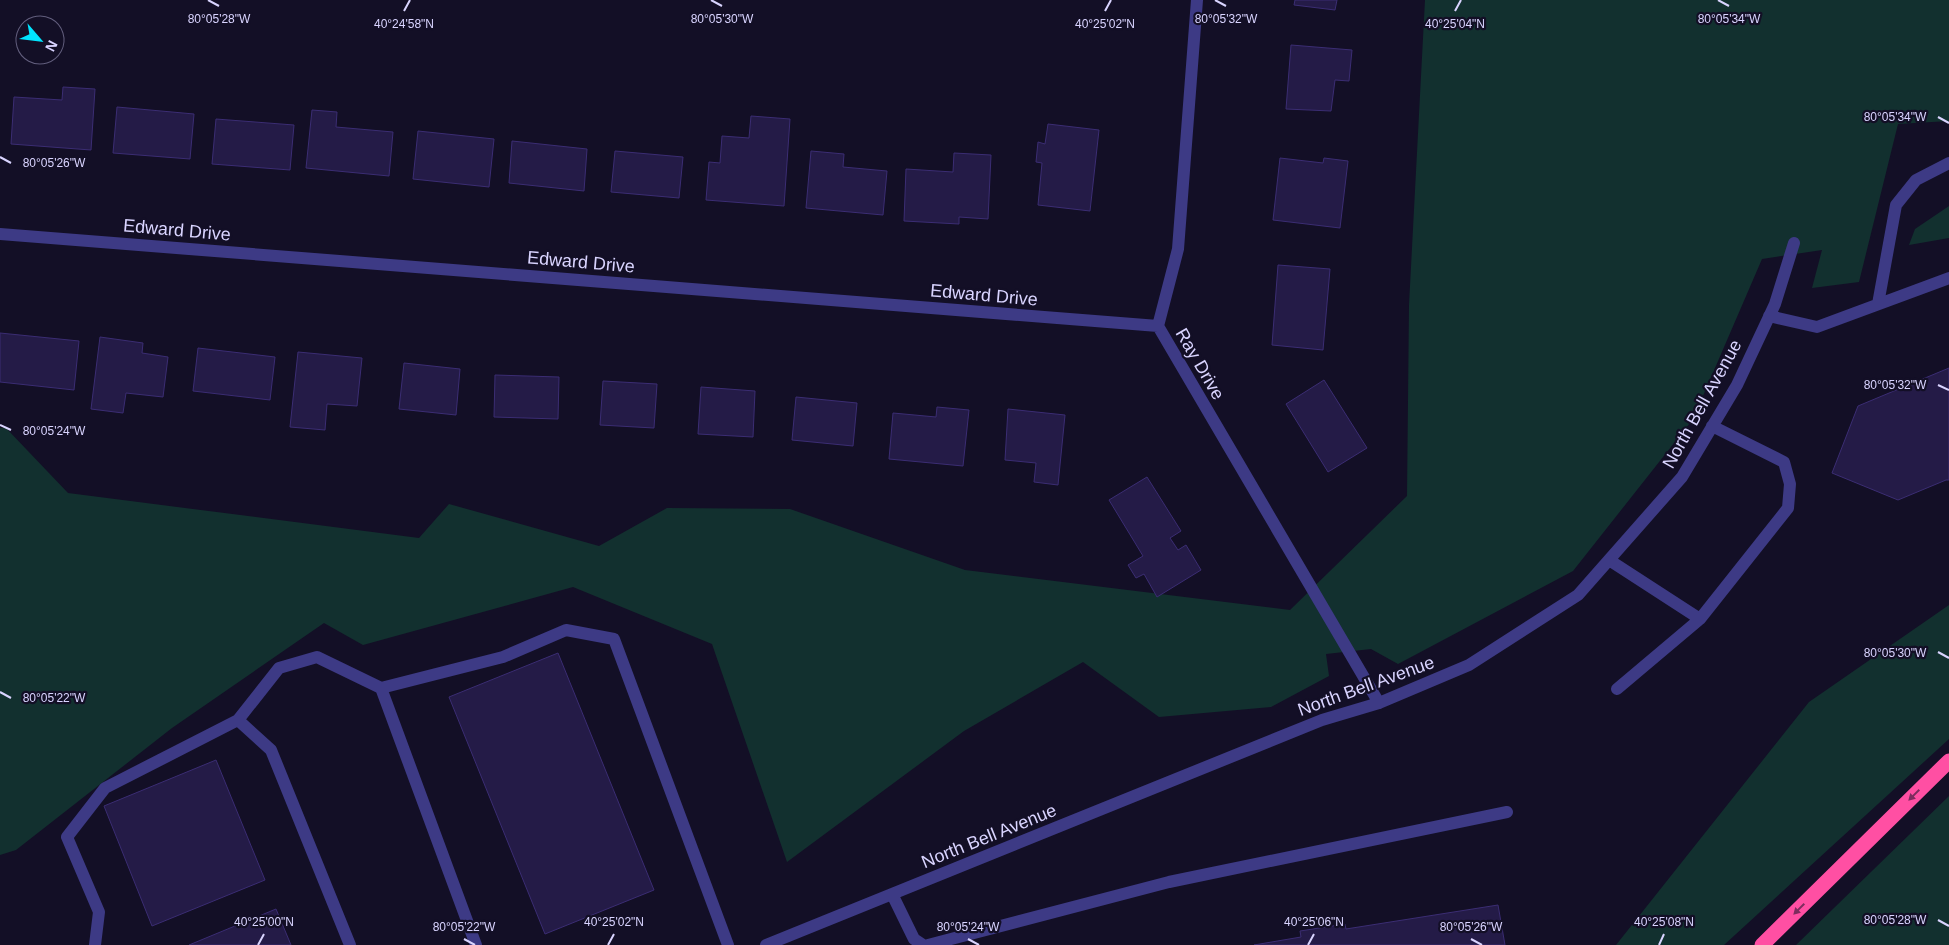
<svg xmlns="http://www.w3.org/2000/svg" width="1949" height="945" font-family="Helvetica,sans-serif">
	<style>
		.green { fill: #12302f }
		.building { fill: #241b47; stroke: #3b2d73 }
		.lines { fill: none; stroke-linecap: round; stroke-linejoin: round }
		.minor { stroke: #3d3a85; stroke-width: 12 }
		.highway { stroke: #ff4fa3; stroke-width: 15 }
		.oneway { fill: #7d2c5e }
		.ticks { fill: none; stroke: #d9d4ff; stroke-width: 2 }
		.labels { text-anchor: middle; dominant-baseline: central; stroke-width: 4.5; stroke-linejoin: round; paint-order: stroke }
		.street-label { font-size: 18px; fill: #d9d4ff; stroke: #130f26 }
		.ticks-label { font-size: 12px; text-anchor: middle; fill: #d9d4ff; stroke: #130f26; stroke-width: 4.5; stroke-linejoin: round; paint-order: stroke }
	</style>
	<rect width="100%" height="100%" fill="#130f26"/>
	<path class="green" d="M1425,0h524v121l-51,3 -39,158 -47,6 10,-38 -60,9 -69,160 -120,152 -175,93 -27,-15 -45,5 3,22 -58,31 -112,10 -76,-55 -119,69 -177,131 -75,-218 -139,-57 -210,58 -39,-22 -152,105 -156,122 -16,5v-427h6l62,65 351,45 30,-34 150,42 68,-38 123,1 175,61 325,40 117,-114 2,-191z
		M1949,206v32l-40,7 6,-16z
		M1949,605v134l-225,206h-108l193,-243z
		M1949,796v149h-153z"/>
	<path class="building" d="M1295,0h42l-2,10 -41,-5z
		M1291,45l61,5 -3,31 -14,-1 -4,31 -45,-2z
		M63,87l32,2 -4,61 -80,-6 3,-47 48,3z
		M117,107l77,7 -4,45 -77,-6z
		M312,110l25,2 -1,15 57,5 -4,44 -83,-8z
		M751,116l39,3 -6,87 -78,-6 3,-38 11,1 2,-27 27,2z
		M216,119l78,6 -4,45 -78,-6z
		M1048,124l51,6 -9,81 -52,-6 4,-42 -6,-1 2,-20 7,2z
		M418,131l76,8 -5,48 -76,-8z
		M512,141l75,8 -3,42 -75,-8z
		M615,151l68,6 -4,41 -68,-6z
		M811,151l33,3 -1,13 44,4 -4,44 -77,-7z
		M954,153l37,2 -3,64 -29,-2v7l-55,-3 2,-52 47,3z
		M1280,158l43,5 1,-5 24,3 -8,67 -67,-8z
		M1278,265l52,4 -7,81 -51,-5z
		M0,333l79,8 -5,49 -74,-8z
		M100,337l43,6 -1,10 26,4 -5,40 -37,-4 -3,20 -32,-4z
		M198,348l77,9 -5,43 -77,-9z
		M298,352l64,6 -5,48 -30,-2 -2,26 -35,-3z
		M404,363l56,6 -4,46 -57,-6z
		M1949,368v112h-3l-48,20 -66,-27 26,-67z
		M495,375l64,2 -1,42 -64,-2z
		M1324,380l43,68 -39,24 -42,-68z
		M603,381l54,3 -3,44 -54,-3z
		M701,387l54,4 -2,46 -55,-3z
		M796,397l61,6 -4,43 -61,-6z
		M937,407l32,3 -6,56 -74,-7 4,-46 43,4z
		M1008,409l57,6 -7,70 -24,-3 2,-19 -31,-3z
		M1147,477l34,54 -11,7 8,12 8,-5 15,25 -44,27 -13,-23 -8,4 -8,-13 15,-9 -34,-56z
		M558,653l96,237 -109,44 -96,-237z
		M216,760l49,120 -113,46 -48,-120z
		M1498,905l7,40h-251l47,-8 -1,-6 45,-7 1,5z
		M276,909l15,36h-102z"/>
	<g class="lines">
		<path class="minor" d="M1197,0l-19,249 -20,77 221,377
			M0,234l1158,92
			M1878,304l18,-99 20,-25 33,-17
			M1769,316l48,11 132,-49
			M1609,560l91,59
			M381,688l95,257
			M1617,689l83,-70 88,-111 2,-24 -6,-22 -72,-36
			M238,720l41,-52 38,-11 64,31 122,-31 63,-27 48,9 114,306
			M892,894l22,45 9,6
			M95,945l4,-33 -32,-75 38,-49 133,-68 33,30 79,195
			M766,945l556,-225 57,-17 90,-38 109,-70 104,-118 55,-92 38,-81 19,-61
			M928,945l241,-63 338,-70"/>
		<path class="highway" d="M1762,945l187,-184"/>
	</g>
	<defs><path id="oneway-solid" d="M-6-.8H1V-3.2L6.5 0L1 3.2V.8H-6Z" transform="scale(1.25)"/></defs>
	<g class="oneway">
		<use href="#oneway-solid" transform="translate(1914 795) rotate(135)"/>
		<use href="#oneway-solid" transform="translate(1799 909) rotate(135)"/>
	</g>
	<path class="ticks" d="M208,0l11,6M711,0l11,6M1215,0l11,6M1718,0l11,6M404,11l6,-11M1105,11l6,-11M1455,11l6,-11M1938,117l11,6M0,157l11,6M1938,385l11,5M0,425l11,5M1938,652l11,6M0,692l11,6M1938,920l11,6M464,939l11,6M968,939l11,6M1471,939l11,6M258,945l6,-11M608,945l6,-11M1308,945l6,-11M1659,945l5,-11"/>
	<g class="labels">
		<g class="street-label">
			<text transform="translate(177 230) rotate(5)">Edward Drive</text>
			<text transform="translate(581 262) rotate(5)">Edward Drive</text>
			<text transform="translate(984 295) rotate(5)">Edward Drive</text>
			<text transform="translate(1200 364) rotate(60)">Ray Drive</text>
			<text transform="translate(1702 404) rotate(-61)">North Bell Avenue</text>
			<text transform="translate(1366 686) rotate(-20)">North Bell Avenue</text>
			<text transform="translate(989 836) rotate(-22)">North Bell Avenue</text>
		</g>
	</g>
	<g class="ticks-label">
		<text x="219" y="23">80°05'28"W</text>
		<text x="722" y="23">80°05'30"W</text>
		<text x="1226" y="23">80°05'32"W</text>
		<text x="1729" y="23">80°05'34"W</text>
		<text x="404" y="28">40°24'58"N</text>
		<text x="1105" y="28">40°25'02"N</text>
		<text x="1455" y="28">40°25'04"N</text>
		<text x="1895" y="121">80°05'34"W</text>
		<text x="54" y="167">80°05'26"W</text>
		<text x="1895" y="389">80°05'32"W</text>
		<text x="54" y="435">80°05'24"W</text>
		<text x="1895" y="657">80°05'30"W</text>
		<text x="54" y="702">80°05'22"W</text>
		<text x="1895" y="924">80°05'28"W</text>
		<text x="264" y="926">40°25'00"N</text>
		<text x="614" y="926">40°25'02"N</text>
		<text x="1314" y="926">40°25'06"N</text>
		<text x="1664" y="926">40°25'08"N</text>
		<text x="464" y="931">80°05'22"W</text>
		<text x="968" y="931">80°05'24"W</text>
		<text x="1471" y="931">80°05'26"W</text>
	</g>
	<g transform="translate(40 40) rotate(118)"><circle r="24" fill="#130f26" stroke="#625e7d"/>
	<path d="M0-4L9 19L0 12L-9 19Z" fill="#00e5ff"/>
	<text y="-8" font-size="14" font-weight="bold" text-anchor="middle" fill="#d9d4ff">N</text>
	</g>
</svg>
